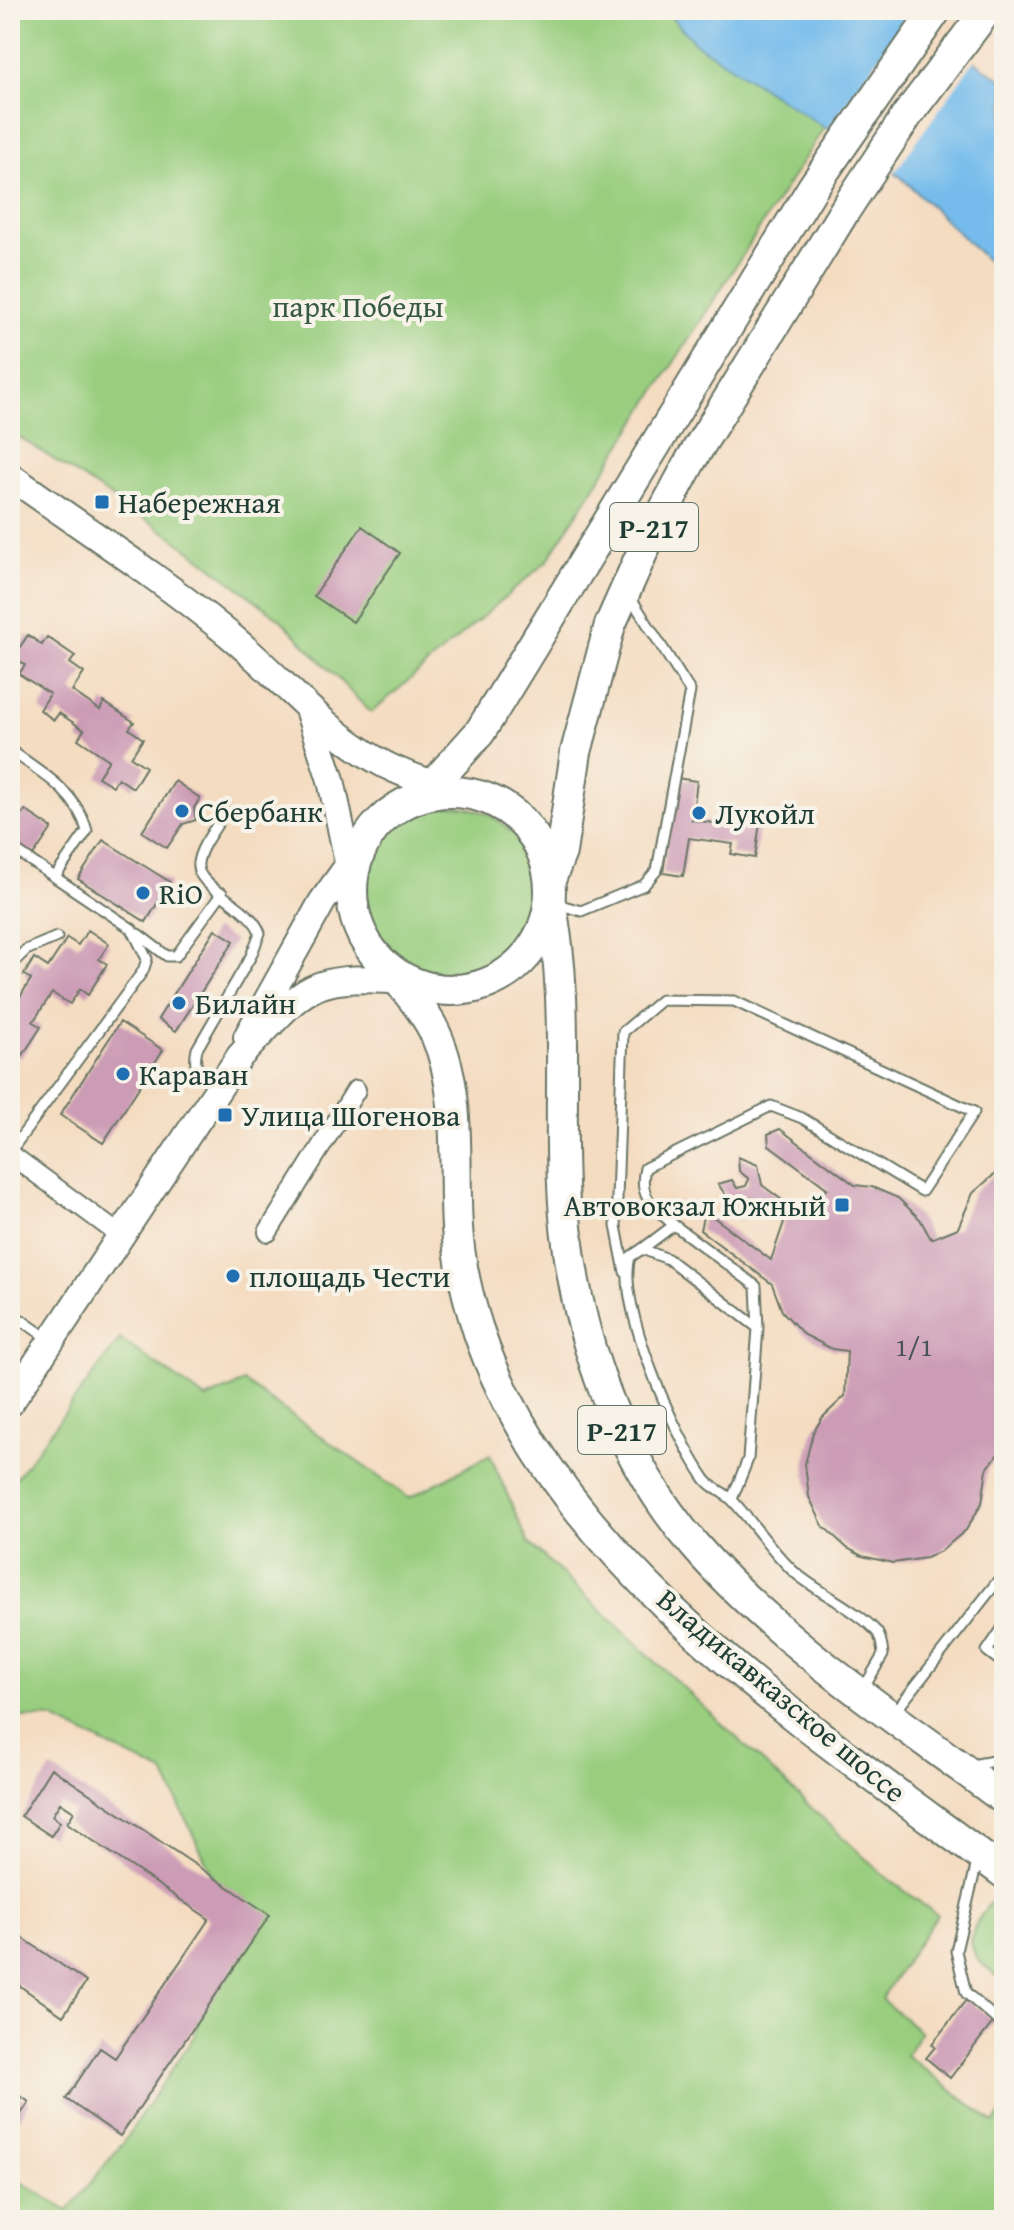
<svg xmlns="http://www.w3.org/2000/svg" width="1014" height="2230" font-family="'Gentium Book Plus',serif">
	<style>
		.green { fill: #99ce7f; stroke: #5c865a; stroke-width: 2 }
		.water { fill: #75bcec; stroke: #4a7c90; stroke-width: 2 }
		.pier { fill: #f4dcc1 }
		.building { fill: #cc9bb5 }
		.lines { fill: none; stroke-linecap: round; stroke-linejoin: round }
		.lane-casing { stroke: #6a7565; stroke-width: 13 }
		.street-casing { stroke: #6a7565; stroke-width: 22 }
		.secondary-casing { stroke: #6a7565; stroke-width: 30 }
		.primary-casing { stroke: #6a7565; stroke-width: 34 }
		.lane { stroke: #fff; stroke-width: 9 }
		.street { stroke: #fff; stroke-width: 18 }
		.secondary { stroke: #fff; stroke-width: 26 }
		.primary { stroke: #fff; stroke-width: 30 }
		.poi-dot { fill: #1f6fb2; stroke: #f7f3e8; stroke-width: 3 }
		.labels { text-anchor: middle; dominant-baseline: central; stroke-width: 8; stroke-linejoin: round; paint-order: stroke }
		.number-label { font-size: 26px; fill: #4a5454 }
		.shield { fill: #f7f3e8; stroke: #60746a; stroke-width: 2 }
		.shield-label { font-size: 28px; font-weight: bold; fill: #1f3d34 }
		.park-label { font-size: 30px; fill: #375a43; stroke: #f7f3e8 }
		.poi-label { font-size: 30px; fill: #1f3d34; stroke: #f7f3e8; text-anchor: start }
		.street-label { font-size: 30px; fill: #1f3d34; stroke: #f7f3e8 }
	</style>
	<rect width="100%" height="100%" fill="#f7f3e8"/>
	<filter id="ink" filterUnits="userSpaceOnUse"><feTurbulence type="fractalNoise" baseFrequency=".0125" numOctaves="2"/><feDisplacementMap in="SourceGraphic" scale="16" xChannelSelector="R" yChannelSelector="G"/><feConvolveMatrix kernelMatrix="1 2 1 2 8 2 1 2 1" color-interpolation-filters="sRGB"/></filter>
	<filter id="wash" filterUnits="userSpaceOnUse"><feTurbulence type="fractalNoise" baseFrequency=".006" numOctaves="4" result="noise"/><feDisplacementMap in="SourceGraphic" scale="32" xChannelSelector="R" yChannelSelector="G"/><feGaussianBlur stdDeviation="1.8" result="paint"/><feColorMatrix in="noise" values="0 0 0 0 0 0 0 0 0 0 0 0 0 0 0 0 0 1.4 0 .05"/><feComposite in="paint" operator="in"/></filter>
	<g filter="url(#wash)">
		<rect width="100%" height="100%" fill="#f4dcc1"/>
		<path class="green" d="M10,10h655l30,33 130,83 -278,435 -176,152 -90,-93 -107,-82 -164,-107z
			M367 890a84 84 0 1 1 168 0a84 84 0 1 1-168 0Z
			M120,1339l86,60 38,-17 165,116 81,-43 38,87 354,332 55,41 -56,84 40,33 -15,23 88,68 10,-12v109h-994v-45l58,36 54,-67 73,-109 25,-144 -56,-118 -112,-55 -42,-1v-231z
			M999,1898l5,1v83c-37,-26 -44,-42 -13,-80l3,2z"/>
		<path class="water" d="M665,10h233l106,71v196l-102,-99 -207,-135z"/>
		<path class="pier" d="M910,13l66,45 -84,118 -65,-45z"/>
		<g id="blocks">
			<path class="building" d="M362,526l38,27 -47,69 -39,-26z
				M28,635l14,10 5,-8 28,19 -5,7 14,10 -12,18 28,19 4,-8 30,20 -5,7 14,10 -12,18 15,10 -13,21 -15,-10 -5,8 -15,-9 11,-17 -31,-21 6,-9 -25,-17 -5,7 -14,-10 10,-16 -31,-20 6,-9 -12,-8z
				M676,778l21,3 -5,39 43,6 1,-7 24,3 -5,36 -24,-4 2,-10 -44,-6 -6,38 -20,-3z
				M175,781l25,17 -6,10 2,12 -13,4 -16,24 -25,-16z
				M25,810l27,18 -19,28 -23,-15v-10z
				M103,840l67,42 -24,40 -68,-43z
				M215,929l19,12 -58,90 -18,-12z
				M88,930l21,14 -10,15 8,5 -19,31 -8,-6 -10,15 -18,-11 -19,29 8,5 -20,31 -7,-5 -4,6v-53l3,2 18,-29 -7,-4 10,-17 14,9 19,-29 11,7z
				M120,1022l43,28 -60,93 -43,-28z
				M780,1129l75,56 17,2 26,11 22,21 11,20 27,-11 15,-35 31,-27v280l-17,23 -5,34 -16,27 -25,21 -15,7 -33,5 -31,-7 -15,-8 -24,-22 -14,-29 -4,-33 8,-31 9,-15 23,-22 2,-45 -15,-2 -29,-15 -21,-23 -10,-27 -72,-54 3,-13 9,-1 59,44 13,-38 -32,-24 -10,4 -15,-5 -9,-13 14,-4 5,8 9,-2 3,-7 -10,-8 -1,-14 20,8 4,20 32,24 34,-20 -59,-44 -1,-11z
				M51,1768l219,147 -150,221 -54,-37 34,-51 15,10 94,-139 -142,-96 7,-11 -14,-9 -8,13 8,6 -9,14 -30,-20z
				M10,1929l76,53 -23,34 -53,-37z
				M967,1999l27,22 -44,57 -24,-20 9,-11 -3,-3z
				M10,2089l19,13 -19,28z"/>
		</g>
	</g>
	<g filter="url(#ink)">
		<use href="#blocks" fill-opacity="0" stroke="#6a7565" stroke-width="2"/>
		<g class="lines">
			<defs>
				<path id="lane" d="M10,750c31,22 67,42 77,81l-32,46
					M10,847l122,82 15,30 -4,12 -133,181
					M557,904l24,7 63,-26 13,-15 33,-179 -61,-96
					M138,934l29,22h9l46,-63
					M10,966l16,-16 31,-13
					M216,1086c-16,-10 -24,-17 -19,-37l54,-93 9,-23c-8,-27 -66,-46 -62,-70 2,-17 19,-36 27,-51
					M642,1249l32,-24 82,61 2,42
					M625,1272l-9,-46 7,-194 38,-32 73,1 240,111 -52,79 -120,-73 -31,-12 -126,62c-7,29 8,39 29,57
					M10,1312l40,28
					M732,1499l16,-40 10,-131 -90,-69 -26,-10 -12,8c-14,47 46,181 75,222 7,10 20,13 28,22 21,23 37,48 60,70 24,21 63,38 84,61 5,7 5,15 6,23l-21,36
					M1004,1626l-17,25 17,13
					M895,1712l109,-139
					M972,1765l32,-6
					M977,1862l-21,89 10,42 38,33"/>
				<path id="street" d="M10,1154l111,82
					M268,1232l88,-142"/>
				<path id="secondary" d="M10,476c73,52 148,100 217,157 52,42 94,96 153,129 24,14 53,21 79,31
					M308,709l23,71 20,96
					M247,1037l75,-135 41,-57
					M10,1403l230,-347c69,-71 65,-82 169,-75"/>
				<path id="primary" d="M352 891a99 99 0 1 1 198 0a99 99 0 1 1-198 0Z
					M423,796l57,-64 333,-545 123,-177
					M550,880l11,-28 15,-100 34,-127 36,-81 45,-84 154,-250 63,-96 79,-104
					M550,902c22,106 5,217 16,325 12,114 54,233 130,320 84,97 205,175 308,252
					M391,971c15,20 35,41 45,64 26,58 17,130 21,192 2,36 11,72 22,106 77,230 339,401 525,540"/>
			</defs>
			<use href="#lane" class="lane-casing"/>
			<use href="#street" class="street-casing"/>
			<use href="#secondary" class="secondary-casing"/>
			<use href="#primary" class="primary-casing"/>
			<use href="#lane" class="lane"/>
			<use href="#street" class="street"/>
			<use href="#secondary" class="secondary"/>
			<use href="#primary" class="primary"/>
		</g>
	</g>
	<g class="poi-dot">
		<rect x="94" y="494" width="16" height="16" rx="4"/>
		<circle cx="182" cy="811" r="8"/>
		<circle cx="699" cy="813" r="8"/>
		<circle cx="143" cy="893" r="8"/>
		<circle cx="179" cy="1003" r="8"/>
		<circle cx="123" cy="1074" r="8"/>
		<rect x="217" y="1107" width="16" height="16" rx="4"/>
		<rect x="834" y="1197" width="16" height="16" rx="4"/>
		<circle cx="233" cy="1276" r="8"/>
	</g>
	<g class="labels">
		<g class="number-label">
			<text x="914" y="1346">1/1</text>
		</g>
		<g class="shield">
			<rect x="610" y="503" width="88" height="48" rx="6"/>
			<rect x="578" y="1406" width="88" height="48" rx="6"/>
		</g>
		<g class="shield-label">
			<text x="654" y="527">Р-217</text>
			<text x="622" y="1430">Р-217</text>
		</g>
		<g class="park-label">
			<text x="358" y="306">парк Победы</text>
		</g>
		<g class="poi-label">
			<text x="118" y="502">Набережная</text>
			<text x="198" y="811">Сбербанк</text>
			<text x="715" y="813">Лукойл</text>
			<text x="159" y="893">RiO</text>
			<text x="195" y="1003">Билайн</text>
			<text x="139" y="1074">Караван</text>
			<text x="241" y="1115">Улица Шогенова</text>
			<text x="826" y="1205" text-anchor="end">Автовокзал Южный</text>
			<text x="249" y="1276">площадь Чести</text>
		</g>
		<g class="street-label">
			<text transform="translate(782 1695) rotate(40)">Владикавказское шоссе</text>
		</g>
	</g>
	<rect width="1014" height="2230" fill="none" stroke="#f7f3e8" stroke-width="40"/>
</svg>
